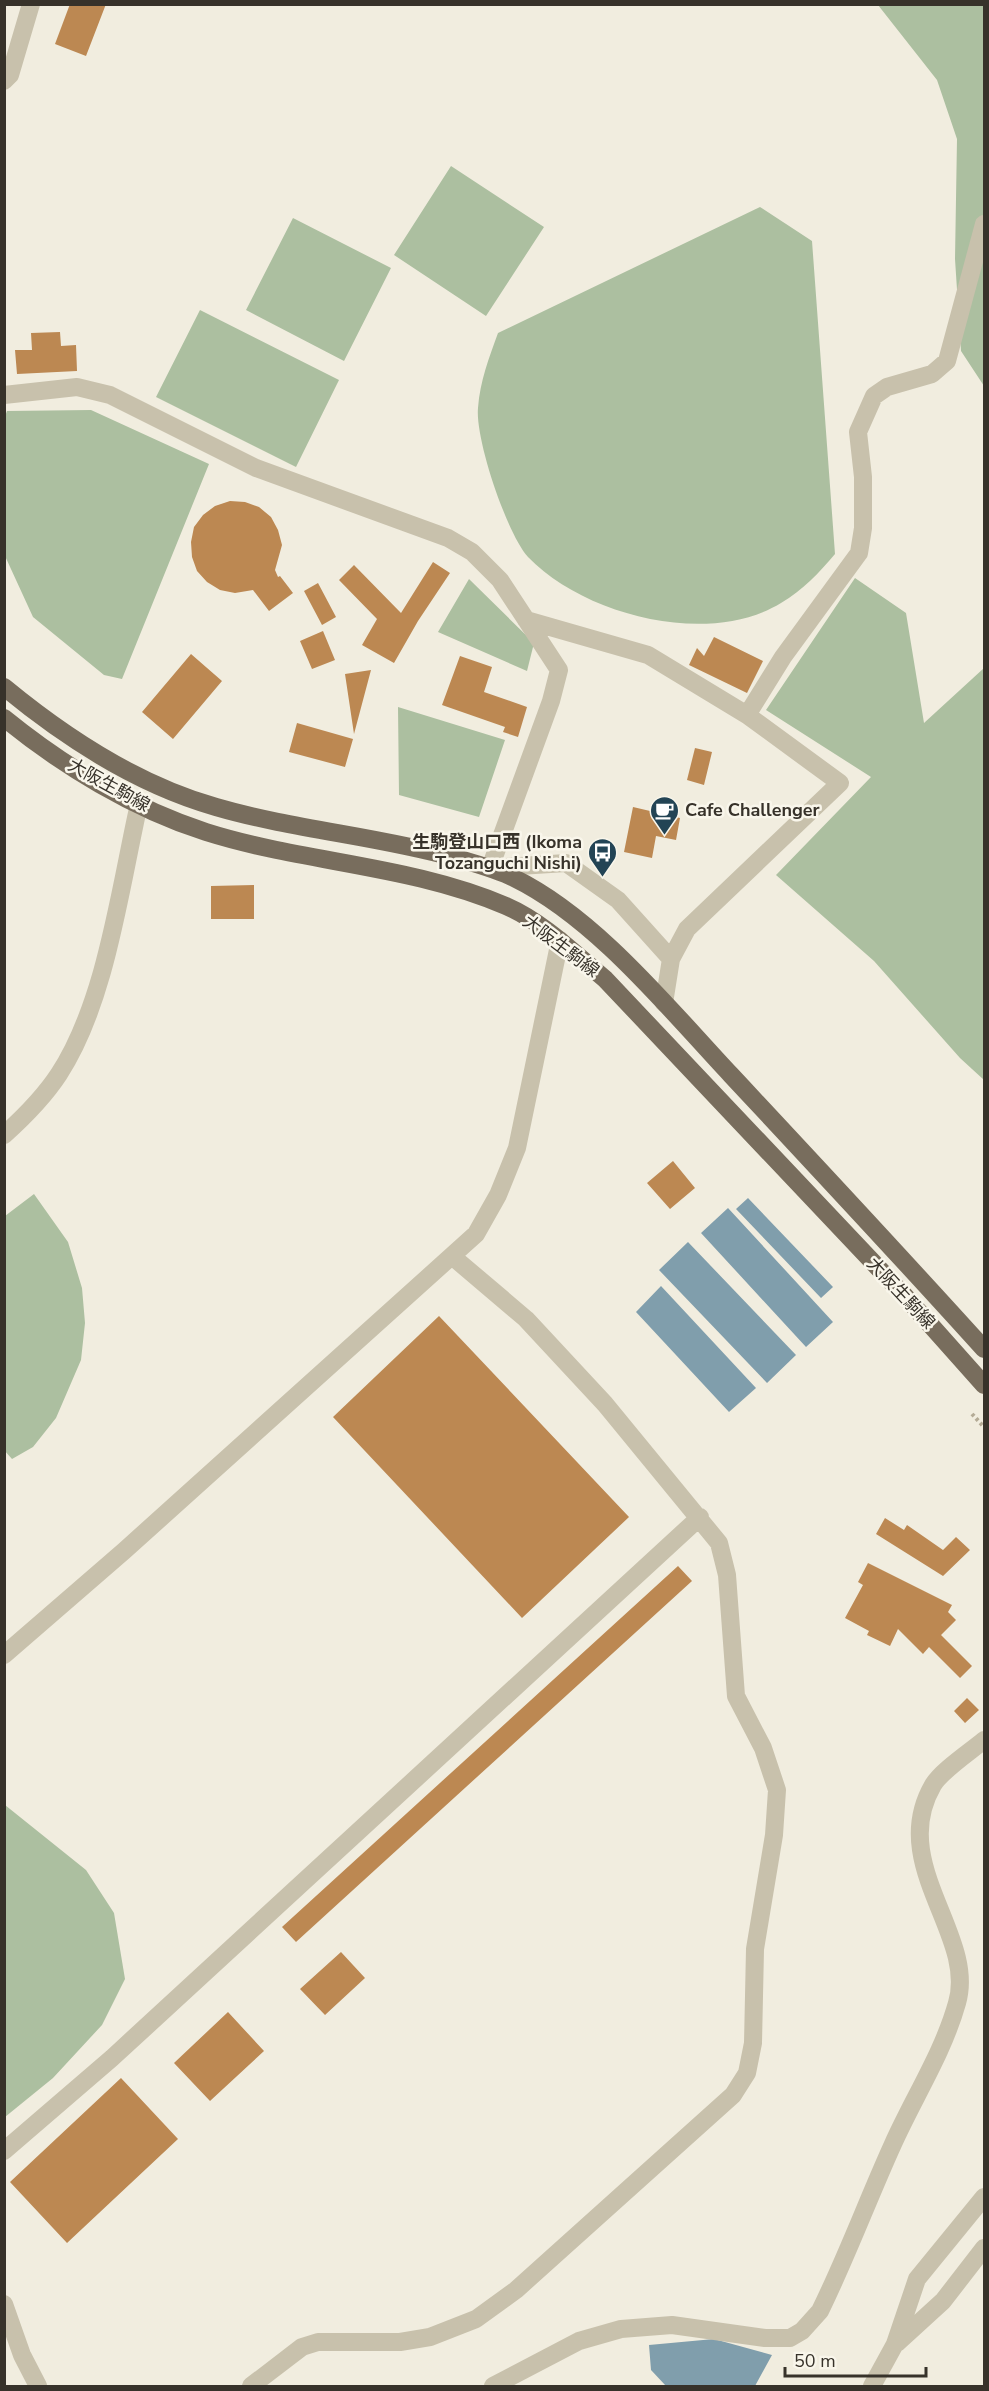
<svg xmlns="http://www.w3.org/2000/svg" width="989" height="2391" font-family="'Nunito Sans','Noto Sans JP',sans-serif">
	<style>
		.green { fill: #acbfa0 }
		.water { fill: #809eac }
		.building { fill: #bc8852 }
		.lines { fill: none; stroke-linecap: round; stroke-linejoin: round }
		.path { stroke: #b4ab96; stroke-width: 4; stroke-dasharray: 3 3; stroke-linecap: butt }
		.minor { stroke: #c8c1ac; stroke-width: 18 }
		.major { stroke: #786d5d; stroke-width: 18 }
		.labels { text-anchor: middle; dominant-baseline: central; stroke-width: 5; stroke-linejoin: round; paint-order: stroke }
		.street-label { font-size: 18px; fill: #37322a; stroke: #f9f6eb }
		.poi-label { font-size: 18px; font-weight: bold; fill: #37322a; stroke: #f9f6eb; text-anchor: start }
	</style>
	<rect width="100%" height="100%" fill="#f1eddf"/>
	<path class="green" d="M878,5h106v381l-23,-35 -6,-92 2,-120 -20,-59z
		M451,166l93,61 -58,89 -92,-61z
		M760,207l52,34 23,313c-16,19 -32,36 -54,49 -72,44 -196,13 -253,-46 -21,-23 -53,-118 -50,-149 2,-27 11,-50 20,-75z
		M293,218l98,50 -47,93 -98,-51z
		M200,310l139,70 -43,87 -140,-70z
		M91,410l118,54 -87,215 -18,-4 -71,-58 -28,-61 -1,-137 3,-8z
		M855,578l51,35 18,110 60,-55v412l-24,-22 -86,-97 -98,-86 95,-98 -105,-67z
		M469,579l65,64 -7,28 -89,-39z
		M398,707l107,33 -26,77 -80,-22z
		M34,1194l34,48 14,46 3,35 -4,37 -25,58 -23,29 -21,12 -8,-9 1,-234z
		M5,1805l81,65 28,43 11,66 -23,46 -49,53 -48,39z"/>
	<path class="water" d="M748,1198l85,89 -12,11 -85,-89z
		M728,1208l105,114 -27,25 -105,-114z
		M688,1242l108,113 -29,28 -108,-113z
		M661,1286l95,102 -27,24 -93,-100z
		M714,2339l58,16 -17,31h-89l-15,-16 -2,-25z"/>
	<path class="building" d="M70,4h36l-20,52 -31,-12z
		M60,332l1,14 15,-1 1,26 -60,3 -2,-24h17l-1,-17z
		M230,501l15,1 14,5 12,10 7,13 4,15 -7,25 3,7 2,-1 13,17 -24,18 -16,-21 -18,3 -15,-3 -13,-8 -10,-11 -5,-14 -1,-15 3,-15 9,-12 12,-9z
		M433,562l17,11 -32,48 -24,42 -32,-18 15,-26 -38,-39 15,-15 47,48z
		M318,583l18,34 -14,8 -18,-34z
		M323,631l12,29 -23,9 -12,-28z
		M714,637l49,24 -16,32 -58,-28 8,-17 7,8z
		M191,654l31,27 -49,58 -31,-27z
		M460,656l32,11 -8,25 43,15 -9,30 -15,-5 2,-5 -63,-22z
		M371,670l-17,64 -9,-60z
		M297,723l56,16 -8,28 -56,-15z
		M695,748l17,4 -8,33 -17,-5z
		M633,807l47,11 -4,22 -20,-4 -4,22 -28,-6z
		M254,885v34h-43v-33z
		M673,1161l22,27 -25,21 -23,-26z
		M439,1316l190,201 -107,101 -189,-201z
		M885,1518l19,12 3,-5 36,25 13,-13 14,13 -27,26 -67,-42z
		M868,1563l84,42 -4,7 8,8 -15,15 31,31 -12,12 -31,-31 -6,7 -25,-25 -8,17 -23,-11 2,-4 -24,-13 18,-33 -5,-3z
		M678,1566l14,15 -396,361 -14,-15z
		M967,1698l12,12 -14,13 -11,-12z
		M341,1952l24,26 -40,37 -25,-26z
		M228,2012l36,39 -54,50 -36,-38z
		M121,2078l57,61 -111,104 -57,-61z"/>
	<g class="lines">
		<path class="path" d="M972,1414l12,13"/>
		<path class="minor" d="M4,81l6,-6 21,-71
			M4,395l73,-8 33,8 146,73 192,70 24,14 28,28 59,90 -8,31 -61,167 76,-5 52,37 53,59
			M526,620l122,35 99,60 93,68 -153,146 -16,30 -7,44
			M747,715l36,-58 76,-104 4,-25v-51l-5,-45 16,-36 13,-9 45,-13 15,-13 37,-137
			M4,1135c20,-18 40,-38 55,-61 47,-72 61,-186 80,-270
			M4,1655l120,-104 352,-317 22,-39 19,-47 43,-208
			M4,2151l108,-93 588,-541
			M4,2304l18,51 16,31
			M897,2343l46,-42 41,-53
			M251,2386l51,-39 16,-5h82l30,-5 46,-18 40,-29 217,-195 14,-22 6,-30 2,-94 19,-114 3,-45 -14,-42 -27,-52 -9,-121 -8,-32 -114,-139 -79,-85 -73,-62
			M493,2386l86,-45 42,-12 51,-4 93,13h25l12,-7 18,-20c27,-55 48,-112 73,-167 21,-47 50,-91 64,-141 20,-68 -70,-139 -24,-218 8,-14 38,-34 51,-45
			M872,2386l23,-42 22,-65 67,-82"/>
		<path class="major" d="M4,687c63,52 134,98 212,120 79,23 162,29 240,51 20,6 40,11 58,20 82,40 155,131 217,197 85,91 170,182 253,274
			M4,718c59,48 130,91 202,114 98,31 205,33 300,74 37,16 69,48 99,73l298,315 81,91"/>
	</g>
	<defs>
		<symbol id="cafe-pin" viewBox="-11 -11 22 30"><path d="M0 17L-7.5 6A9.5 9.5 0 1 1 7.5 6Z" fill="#234455" stroke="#f9f6eb"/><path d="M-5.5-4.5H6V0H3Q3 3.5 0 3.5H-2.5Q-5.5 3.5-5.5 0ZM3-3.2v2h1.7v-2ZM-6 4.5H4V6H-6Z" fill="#fff"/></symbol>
		<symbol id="bus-pin" viewBox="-11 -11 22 30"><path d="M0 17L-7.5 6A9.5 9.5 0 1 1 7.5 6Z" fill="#234455" stroke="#f9f6eb"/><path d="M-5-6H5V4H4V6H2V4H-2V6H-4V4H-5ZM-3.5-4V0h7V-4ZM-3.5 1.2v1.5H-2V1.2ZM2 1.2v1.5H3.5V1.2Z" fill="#fff"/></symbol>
	</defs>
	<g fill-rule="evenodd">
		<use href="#cafe-pin" x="648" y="794" width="33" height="45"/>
		<use href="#bus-pin" x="586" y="836" width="33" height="45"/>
	</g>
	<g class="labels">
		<g class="street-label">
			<text transform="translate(109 785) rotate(29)">大阪生駒線</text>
			<text transform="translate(561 946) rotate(37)">大阪生駒線</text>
			<text transform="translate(901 1293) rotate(47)">大阪生駒線</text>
		</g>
		<g class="poi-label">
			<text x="685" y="810">Cafe Challenger</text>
			<text x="582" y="842" text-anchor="end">生駒登山口西 (Ikoma<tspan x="582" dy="21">Tozanguchi Nishi)</tspan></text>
		</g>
	</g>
	<rect width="989" height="2391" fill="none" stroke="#37322a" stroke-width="12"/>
	<path d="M785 2367v9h141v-9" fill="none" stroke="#37322a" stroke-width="3"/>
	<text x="794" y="2367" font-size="18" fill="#37322a" stroke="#f9f6eb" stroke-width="4.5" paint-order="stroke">50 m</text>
</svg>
